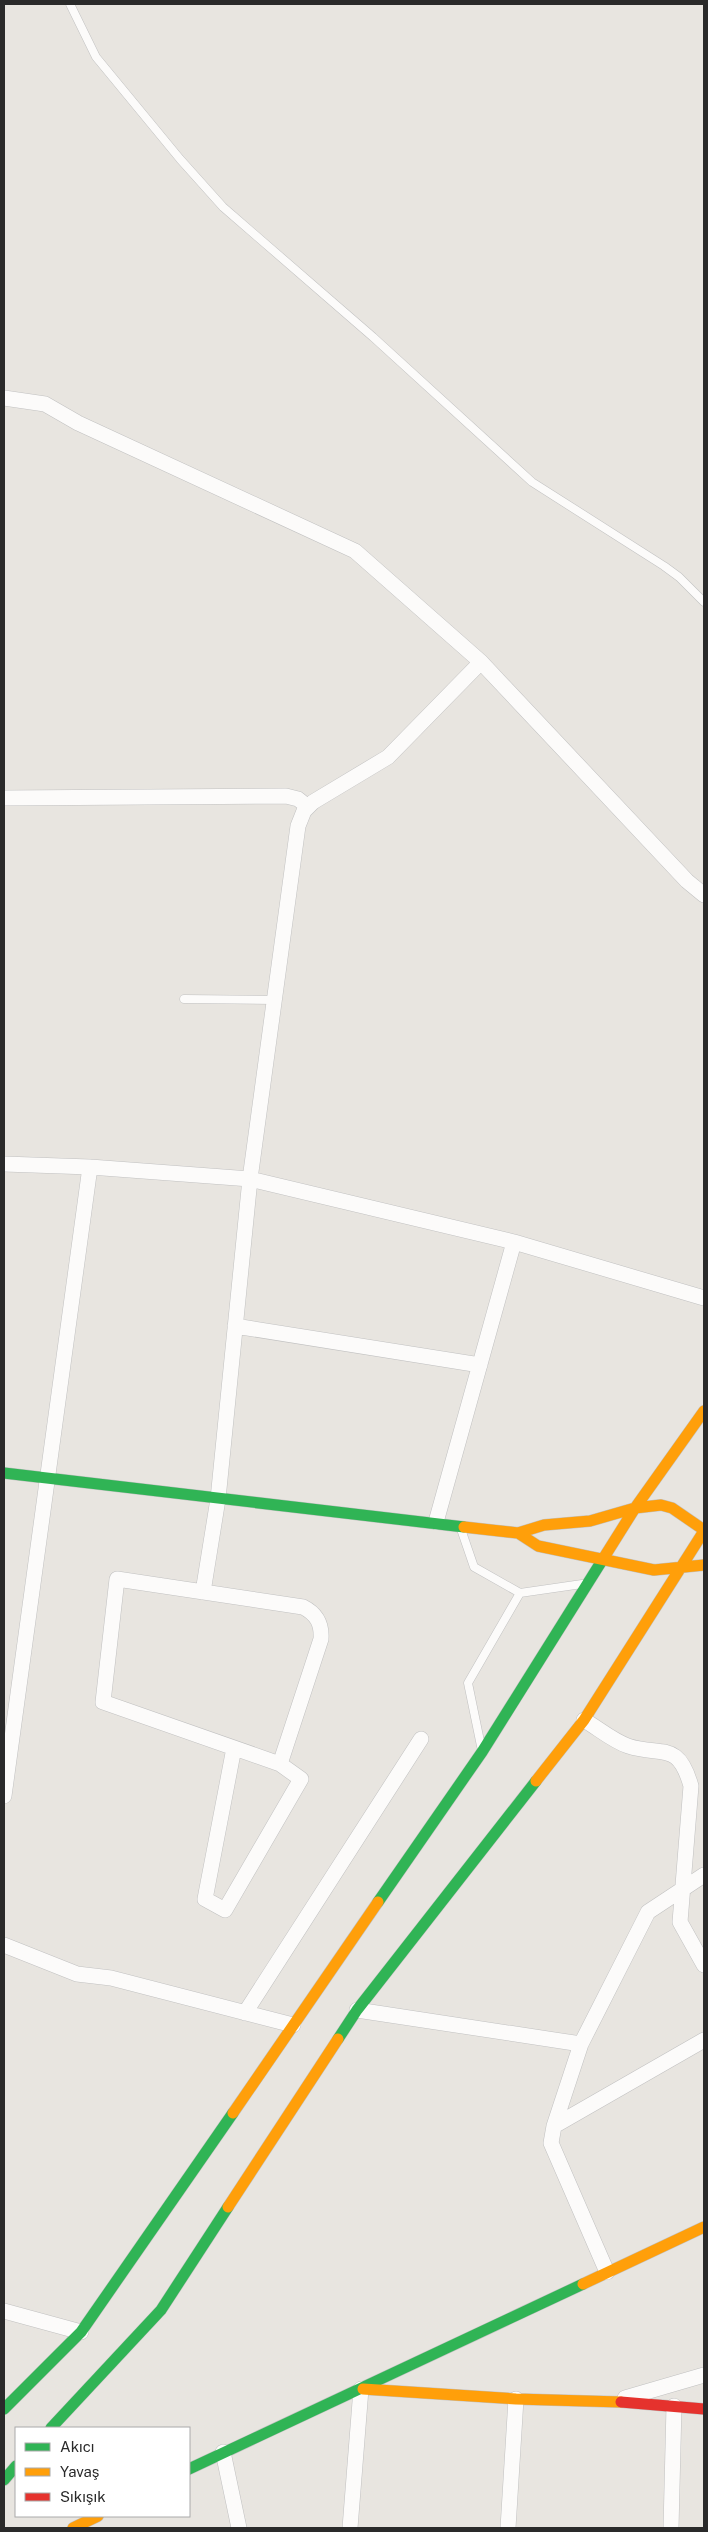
<svg xmlns="http://www.w3.org/2000/svg" width="708" height="2532" font-family="'Public Sans',sans-serif">
	<style>
		.lines { fill: none; stroke-linecap: round; stroke-linejoin: round }
		.lane-casing { stroke: #c1c1c1; stroke-width: 9 }
		.street-casing { stroke: #c1c1c1; stroke-width: 16 }
		.fast-casing { stroke: #c1c1c1; stroke-width: 12 }
		.slow-casing { stroke: #c1c1c1; stroke-width: 12 }
		.jam-casing { stroke: #c1c1c1; stroke-width: 12 }
		.lane { stroke: #fcfbfa; stroke-width: 8 }
		.street { stroke: #fcfbfa; stroke-width: 15 }
		.fast { stroke: #30b455; stroke-width: 11 }
		.slow { stroke: #ff9f0a; stroke-width: 11 }
		.jam { stroke: #e5322d; stroke-width: 11 }
	</style>
	<rect width="100%" height="100%" fill="#e8e5e0"/>
	<g class="lines">
		<defs>
			<path id="lane" d="M70,4l26,53 84,102 43,48 150,130 159,145 132,84 15,11 25,25
				M184,999l90,1
				M461,1529l13,38 46,26
				M481,1746l-13,-63 52,-90 62,-9"/>
			<path id="street" d="M4,398l41,6 33,19 277,128 126,111
				M4,798l282,-2 12,3 10,8
				M4,1164l86,3 160,12 264,63 190,56
				M235,1326l245,39
				M436,1522l78,-280
				M203,1592l15,-93 32,-320 48,-353 6,-15 9,-9 75,-45 93,-95 206,219 17,14
				M584,1720c14,8 29,21 44,26 34,11 50,-6 63,40l-11,136 24,43
				M234,1748l-29,151 20,11 76,-131 -21,-15 -177,-62 14,-123 186,28c14,7 19,17 18,32l-41,125
				M4,1796l86,-629
				M4,1945l73,29 34,4 182,47
				M357,2010l224,34
				M245,2013l176,-274
				M554,2126l150,-86
				M607,2272l-56,-129 3,-17 27,-82 67,-132 56,-37
				M4,2311l77,21
				M625,2398l79,-23
				M223,2452l16,76
				M350,2528l11,-139
				M508,2528l8,-129
				M671,2528l3,-122"/>
			<path id="fast" d="M4,1473l460,54
				M378,1902l104,-150 121,-193
				M338,2039l19,-29 179,-229
				M4,2409l77,-77 152,-219
				M51,2428l110,-118 67,-103
				M189,2469l394,-185
				M4,2480l12,-14"/>
			<path id="slow" d="M464,1527l54,6 20,13 116,24 50,-5
				M518,1533l26,-8 46,-4 45,-13 26,-3 11,3 32,22
				M603,1559l32,-51 69,-97
				M536,1781l48,-61 120,-189
				M233,2113l145,-211
				M228,2207l110,-168
				M583,2284l121,-57
				M363,2389l153,10 105,3
				M73,2528l25,-12"/>
			<path id="jam" d="M621,2402l83,7"/>
		</defs>
		<use href="#lane" class="lane-casing"/>
		<use href="#street" class="street-casing"/>
		<use href="#fast" class="fast-casing"/>
		<use href="#slow" class="slow-casing"/>
		<use href="#jam" class="jam-casing"/>
		<use href="#lane" class="lane"/>
		<use href="#street" class="street"/>
		<use href="#fast" class="fast"/>
		<use href="#slow" class="slow"/>
		<use href="#jam" class="jam"/>
	</g>
	<rect width="708" height="2532" fill="none" stroke="#2a2a2a" stroke-width="10"/>
	<rect x="15" y="2427" width="175" height="90" fill="#ffffff" stroke="#aaaaaa"/>
	<rect x="25" y="2443" width="25" height="8" fill="#30b455" stroke="#aaaaaa"/>
	<text x="60" y="2452" font-size="15" fill="#2a2a2a">Akıcı</text>
	<rect x="25" y="2468" width="25" height="8" fill="#ff9f0a" stroke="#aaaaaa"/>
	<text x="60" y="2477" font-size="15" fill="#2a2a2a">Yavaş</text>
	<rect x="25" y="2493" width="25" height="8" fill="#e5322d" stroke="#aaaaaa"/>
	<text x="60" y="2502" font-size="15" fill="#2a2a2a">Sıkışık</text>
</svg>
